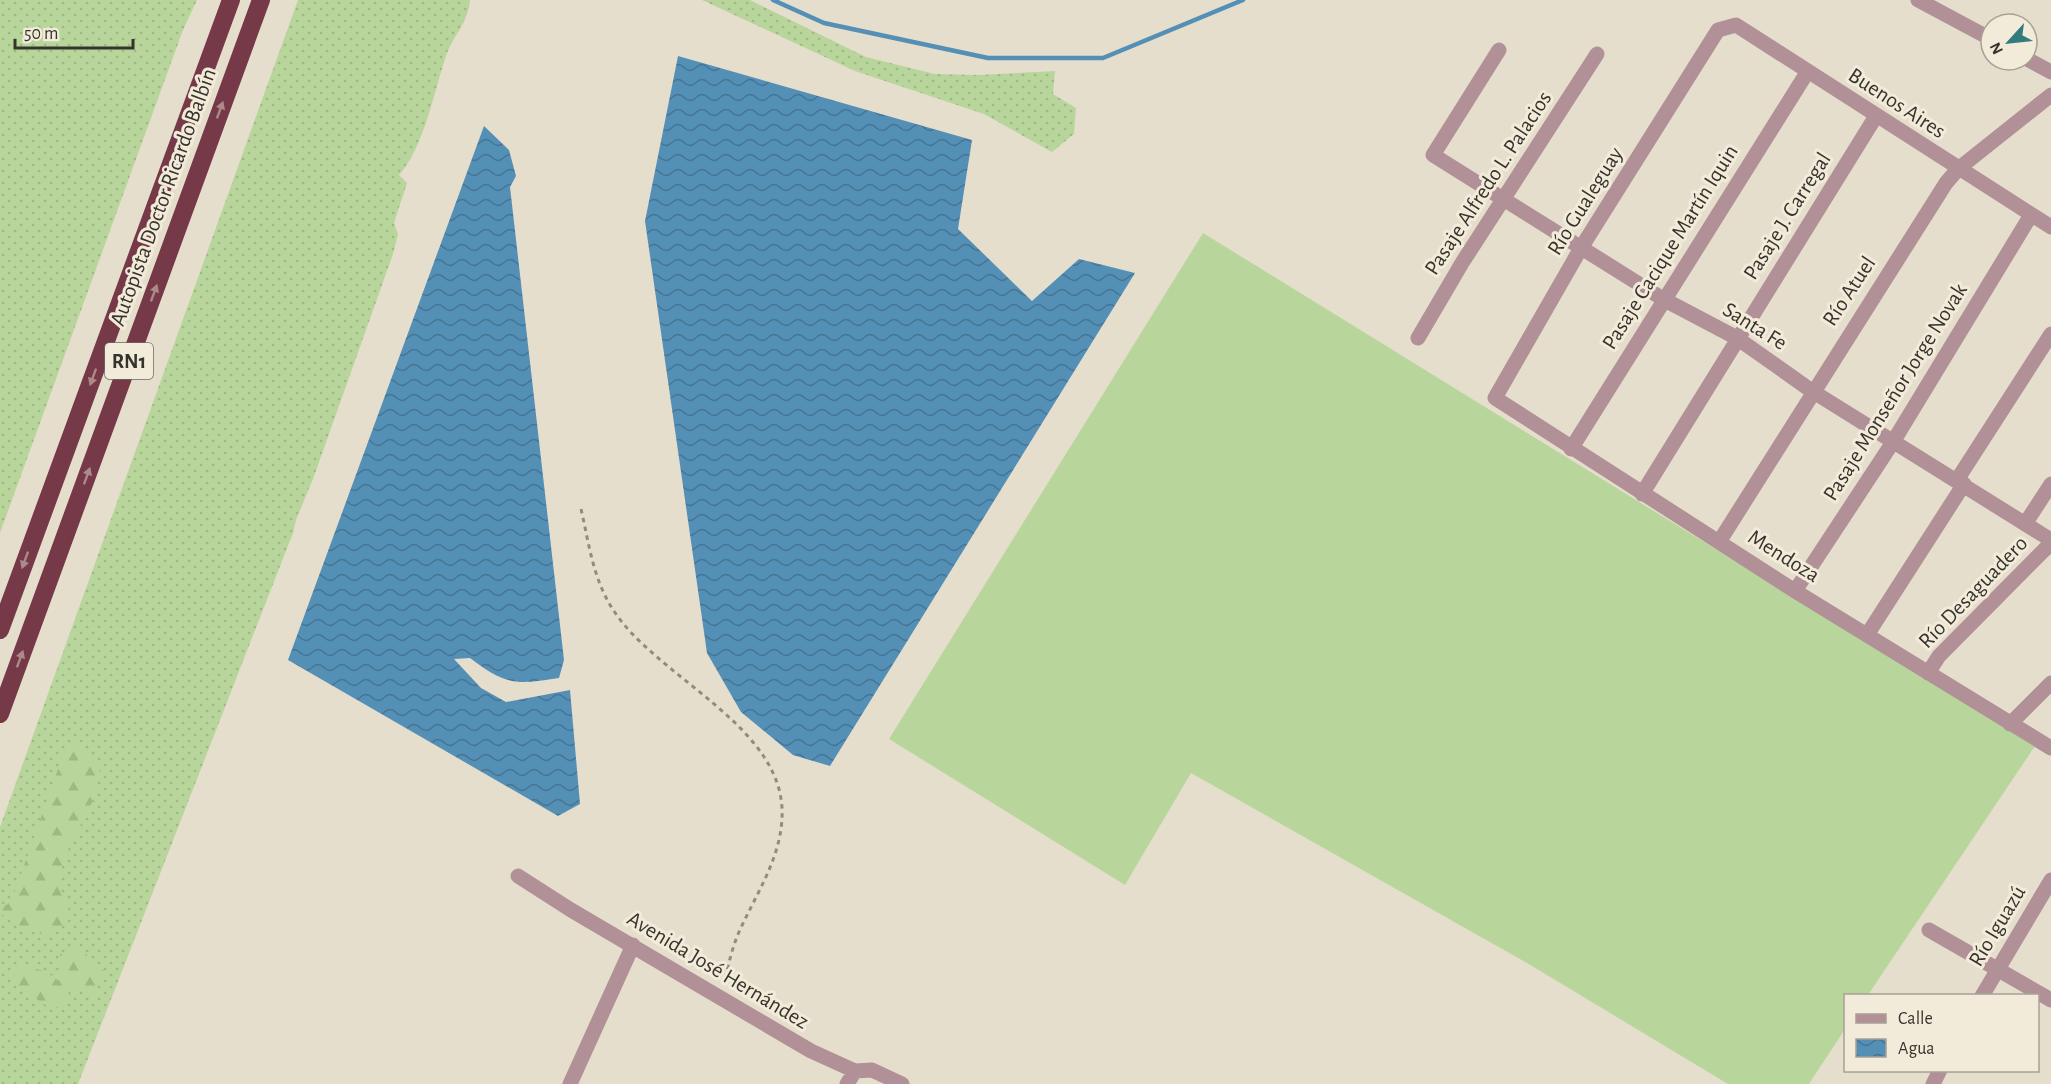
<svg xmlns="http://www.w3.org/2000/svg" width="2051" height="1084" font-family="'Alegreya Sans',sans-serif">
	<style>
		.grass { fill: url(#grass-dots) }
		.forest { fill: url(#forest-firs) }
		.garden { fill: #b8d69b }
		.water { fill: url(#water-waves) }
		.lines { fill: none; stroke-linecap: round; stroke-linejoin: round }
		.stream { stroke: #548fb6; stroke-width: 4.5 }
		.path { stroke: #918c80; stroke-width: 3; stroke-dasharray: 4.5 4.5; stroke-linecap: butt }
		.minor { stroke: #b19197; stroke-width: 15 }
		.motorway { stroke: #753948; stroke-width: 18 }
		.oneway { fill: #ae898a }
		.labels { text-anchor: middle; dominant-baseline: central; stroke-width: 6; stroke-linejoin: round; paint-order: stroke }
		.shield { fill: #f3ebda; stroke: #6f6a61; stroke-width: 1.5 }
		.shield-label { font-size: 21px; font-weight: bold; fill: #36332d }
		.street-label { font-size: 22px; fill: #36332d; stroke: #f3ebda }
	</style>
	<defs>
		<pattern id="grass-dots" width="8" height="8" patternUnits="userSpaceOnUse" patternTransform="scale(1.5)"><rect width="8" height="8" fill="#b8d69b"/><path d="M2 2h.1M6 6h.1" fill="none" stroke="#9fb886" stroke-width="1.8" stroke-linecap="round"/></pattern>
		<pattern id="forest-firs" width="22" height="20" patternUnits="userSpaceOnUse" patternTransform="scale(1.5)"><rect width="22" height="20" fill="#b8d69b"/><path d="M5 1l3.5 6h-7zM16 11l3.5 6h-7z" fill="#9fb886"/></pattern>
		<pattern id="water-waves" width="16" height="10" patternUnits="userSpaceOnUse" patternTransform="scale(1.5)"><rect width="16" height="10" fill="#548fb6"/><path d="M0 5q4-4 8 0t8 0" fill="none" stroke="#467594"/></pattern>
	</defs>
	<rect width="100%" height="100%" fill="#e6decd"/>
	<path class="grass" d="M0,0h197l-14,30 -183,503z
		M298,0h172c-2,24 -18,36 -25,59 -11,34 -22,90 -46,116l8,8 -13,40 4,11 -5,20 -80,225 -17,41 -3,13 -215,551h-78v-257z
		M702,0h48l116,57 69,17 44,1 76,-4 -2,23 23,14 -2,26 -22,18 -68,-38 -129,-43z"/>
	<path class="forest" d="M76,743l16,11 8,13 -6,31 -30,60 -6,29 14,29 -21,21 -33,-10 -18,-14v-10l7,2 8,-14 48,-136z
		M72,948l11,3 21,20 -10,25 -14,-7 -11,3 -6,15 -11,2 -42,-27 10,-17 25,6 14,10 1,-27z"/>
	<path class="garden" d="M1203,233l832,513 -167,249 -22,1 -1,33 -36,55h-81l-201,-121 -336,-190 -66,112 -236,-146z"/>
	<path class="water" d="M678,56l294,84 -14,89 74,72 47,-42 56,14 -305,493 -37,-11 -52,-43 -34,-59 -62,-432z
		M484,126l25,24 7,26 -6,11 54,473 -5,18c-43,7 -54,7 -89,-20l-16,1 27,29 25,14 64,-12 10,114 -22,12 -270,-156z"/>
	<g class="lines">
		<path class="stream" d="M773,0l51,23 164,35h115l140,-58"/>
		<path class="path" d="M581,509c8,35 12,69 31,99 43,70 175,118 170,210 -2,42 -26,76 -43,114 -7,16 -11,34 -15,52"/>
		<path class="minor" d="M1918,0l73,39
			M1499,50l-66,105 230,144 74,39 75,53 239,149
			M2027,59l24,13
			M2051,227l-315,-202 -18,5 -137,218 -86,150 300,193 256,157
			M1418,338l44,-75 135,-209
			M1571,449l237,-378
			M1957,480l94,-146
			M1642,494l234,-378
			M2025,524l26,-40
			M1719,542l227,-359 12,-14 93,-74
			M1795,591l98,-149 138,-227
			M1867,635l97,-151
			M1928,673l11,-17 112,-113
			M2010,724l41,-41
			M518,876l53,34 240,141 44,20 17,-1 30,14
			M1929,930l122,70
			M1982,996l69,-116
			M570,1084l63,-139
			M847,1084l8,-13
			M1933,1084l7,-14"/>
		<path class="motorway" d="M0,630l231,-630
			M0,714l261,-714"/>
	</g>
	<defs><path id="oneway-solid" d="M-6-.8H1V-3.2L6.5 0L1 3.2V.8H-6Z" transform="scale(1.5)"/></defs>
	<g class="oneway">
		<use href="#oneway-solid" transform="translate(220 110) rotate(-70)"/>
		<use href="#oneway-solid" transform="translate(154 293) rotate(-70)"/>
		<use href="#oneway-solid" transform="translate(93 377) rotate(110)"/>
		<use href="#oneway-solid" transform="translate(87 476) rotate(-70)"/>
		<use href="#oneway-solid" transform="translate(25 560) rotate(110)"/>
		<use href="#oneway-solid" transform="translate(20 659) rotate(-70)"/>
	</g>
	<g class="labels">
		<rect class="shield" x="105" y="343" width="48" height="36" rx="4.5"/>
		<g class="shield-label">
			<text x="129" y="361">RN1</text>
		</g>
		<g class="street-label">
			<text transform="translate(1897 103) rotate(33)">Buenos Aires</text>
			<text transform="translate(1488 183) rotate(-57)">Pasaje Alfredo L. Palacios</text>
			<text transform="translate(163 197) rotate(-70)">Autopista Doctor Ricardo Balbín</text>
			<text transform="translate(1585 201) rotate(-58)">Río Gualeguay</text>
			<text transform="translate(1787 216) rotate(-58)">Pasaje J. Carregal</text>
			<text transform="translate(1670 247) rotate(-58)">Pasaje Cacique Martín Iquin</text>
			<text transform="translate(1849 291) rotate(-57)">Río Atuel</text>
			<text transform="translate(1755 326) rotate(32)">Santa Fe</text>
			<text transform="translate(1895 392) rotate(-58)">Pasaje Monseñor Jorge Novak</text>
			<text transform="translate(1784 556) rotate(32)">Mendoza</text>
			<text transform="translate(1973 592) rotate(-46)">Río Desaguadero</text>
			<text transform="translate(1997 926) rotate(-59)">Río Iguazú</text>
			<text transform="translate(718 970) rotate(31)">Avenida José Hernández</text>
		</g>
	</g>
	<rect x="1844" y="994" width="195" height="78" fill="#f3ebda" stroke="#a7a195" stroke-width="1.5"/>
	<rect x="1856" y="1014" width="30" height="9" fill="#b19197" stroke="#a7a195" stroke-width="1.5"/>
	<text x="1898" y="1024" font-size="18" fill="#36332d">Calle</text>
	<rect x="1856" y="1039" width="30" height="18" fill="url(#water-waves)" stroke="#a7a195" stroke-width="1.5"/>
	<text x="1898" y="1054" font-size="18" fill="#36332d">Agua</text>
	<g transform="translate(2009 42) rotate(243)"><circle r="28" fill="#f3ebda" stroke="#a7a195" stroke-width="1.5"/>
	<path d="M0-4.5L10 22L0 15L-10 22Z" fill="#327c7e"/>
	<text y="-9" font-size="16" font-weight="bold" text-anchor="middle" fill="#36332d">N</text>
	</g>
	<path d="M15 39v9h118v-9" fill="none" stroke="#36332d" stroke-width="3"/>
	<text x="24" y="39" font-size="18" fill="#36332d" stroke="#f3ebda" stroke-width="4.5" paint-order="stroke">50 m</text>
</svg>
